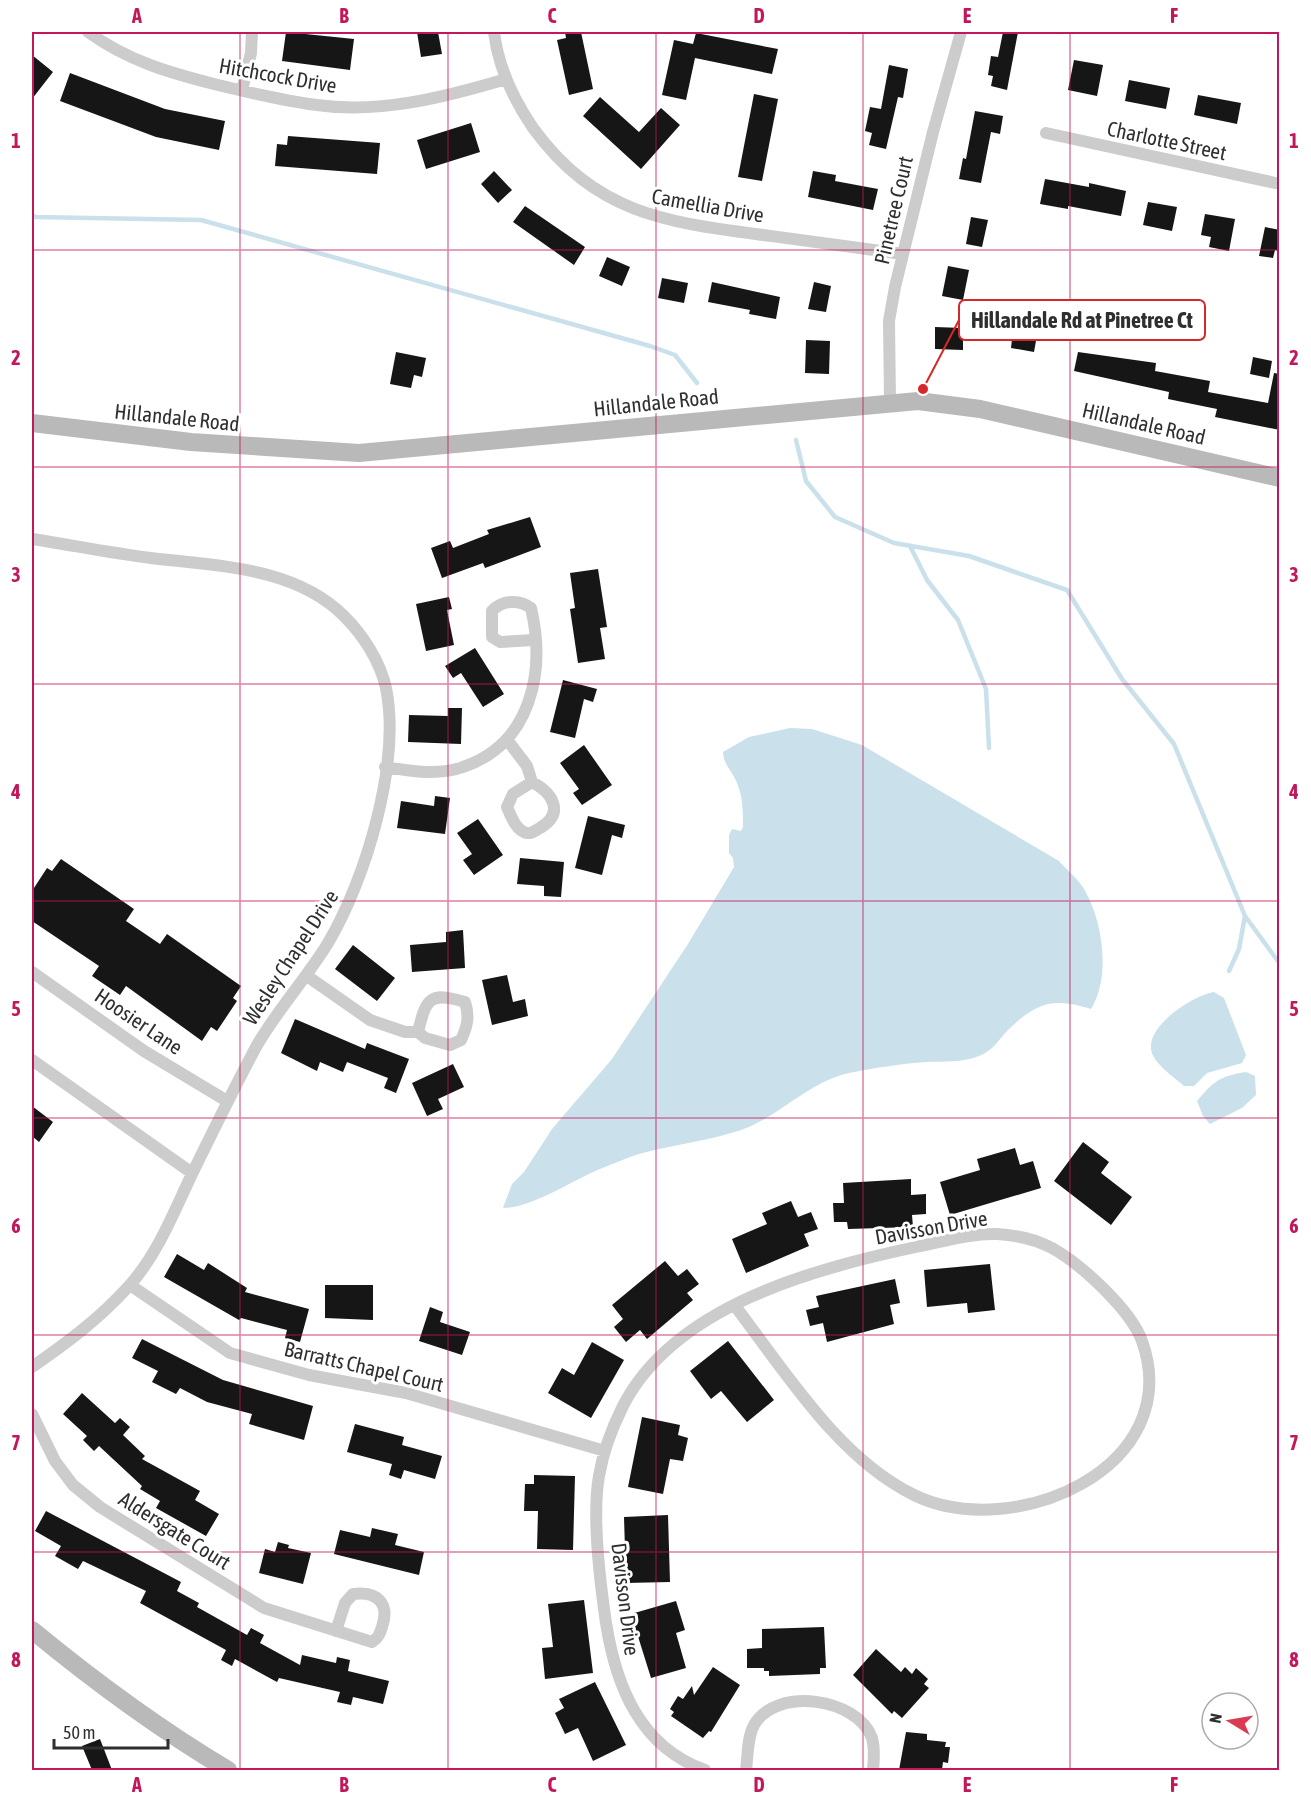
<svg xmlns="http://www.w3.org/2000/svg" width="1311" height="1802" font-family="'Asap Condensed',sans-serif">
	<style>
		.water { fill: #cae0ea }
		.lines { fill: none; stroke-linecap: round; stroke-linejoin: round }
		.stream { stroke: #cae0ea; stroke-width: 4.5 }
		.building { fill: #161616 }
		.street { stroke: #ccc; stroke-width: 12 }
		.secondary { stroke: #b9b9b9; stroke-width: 18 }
		.grid { fill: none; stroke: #c2185b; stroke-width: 1.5; stroke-opacity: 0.55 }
		.labels { text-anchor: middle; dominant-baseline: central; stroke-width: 6; stroke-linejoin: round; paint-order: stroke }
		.street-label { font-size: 21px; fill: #2f2f2f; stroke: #fff }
		.leader { fill: none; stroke: #d62828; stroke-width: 2 }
		.callout-dot { fill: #d62828; stroke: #fff; stroke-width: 2 }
		.callout { fill: #fff; stroke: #d62828; stroke-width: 2 }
		.callout-label { font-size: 22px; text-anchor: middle; font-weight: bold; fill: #2f2f2f }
		.neatline { fill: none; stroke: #c2185b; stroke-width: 2 }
		.grid-label { font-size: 20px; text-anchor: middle; font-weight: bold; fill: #c2185b }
	</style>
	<rect width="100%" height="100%" fill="#fff"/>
	<path class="water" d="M790,728l22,1 50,16 197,116c8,9 19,18 25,28 19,32 27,88 7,120 -36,-11 -53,-8 -82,20 -10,10 -16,22 -30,27 -18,7 -34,5 -53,6 -25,2 -53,6 -77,11 -41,9 -70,44 -108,57 -33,11 -69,15 -102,24 -13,4 -26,10 -39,15 -27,11 -68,39 -97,39l9,-24 12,-12 28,-43 60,-70 76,-115 46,-77 -1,-9 -4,-5v-18l3,-6 9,2 2,-4c0,-15 0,-30 -6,-44 -4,-11 -14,-19 -14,-31l26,-15z
		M1214,992l10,6 22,57 -4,8 -35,10 -13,13h-10c-10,-9 -33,-24 -33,-38 -2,-24 43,-53 63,-56z
		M1246,1072l9,4 1,19 -14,13 -32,16 -7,-8 -6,-15c17,-20 23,-25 49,-29z"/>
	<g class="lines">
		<path class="stream" d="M32,214l3,3 166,3 449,126 25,9 22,28
			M796,440l10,41 29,36 59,26 75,13 98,34 55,89 52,65 71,172 35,48
			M910,546l17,34 31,40 28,69 3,59
			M1229,971l10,-22 6,-33"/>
	</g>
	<path class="building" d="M286,32l68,7 -4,31 -68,-9z
		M417,32h21l4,22 -21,3z
		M565,32h16l12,57 -24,6 -12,-55 9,-2z
		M1003,32h15l-11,58 -16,-4 2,-10 -5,-1 3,-19 7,1z
		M696,33l82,16 -6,25 -77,-16 -9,42 -24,-5 12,-55 19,4z
		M32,55l21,17 -21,27z
		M1074,60l29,5 -6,31 -29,-6z
		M889,65l19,4 -5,29 -5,-1 -12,52 -17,-4 3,-12 -7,-2 5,-24 11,2z
		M70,73l95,36 60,12 -6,29 -63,-13 -96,-36z
		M1129,80l41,8 -4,21 -41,-8z
		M754,94l24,5 -16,82 -24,-4z
		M1198,95l43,8 -4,21 -43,-9z
		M600,97l39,35 22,-24 19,17 -39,44 -58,-53z
		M975,111l28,5 -3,18 -9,-2 -10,51 -22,-4 4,-21 3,1z
		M471,123l9,29 -54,17 -9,-29z
		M288,136l92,7 -3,31 -102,-8 2,-22 10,1z
		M494,171l18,19 -14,13 -17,-19z
		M813,171l23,4 -1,6 43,8 -5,21 -65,-13z
		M1045,179l44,8v-4l37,8 -5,25 -53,-10v3l-28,-5z
		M1148,202l29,5 -5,24 -29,-6z
		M525,206l60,41 -11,18 -61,-43z
		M1205,214l30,5 -6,32 -20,-4 2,-10 -10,-2z
		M971,217l17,3 -6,27 -16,-3z
		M1265,227l15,3v21l-5,-1 -2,8 -14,-2z
		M607,257l23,10 -8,19 -23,-10z
		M948,266l21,4 -6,30 -21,-4z
		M662,278l26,5 -4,20 -26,-5z
		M712,282l68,15 -4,22 -27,-5 1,-4 -42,-8z
		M814,282l17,4 -5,26 -18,-3z
		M1004,317l35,7 -5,28 -23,-4 1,-9 -12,-2z
		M935,327l28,1v22l-28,-1z
		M806,340l24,1 -1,33 -24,-1z
		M396,352l30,6 -4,19 -8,-2 -3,13 -21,-4z
		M1078,352l78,11 -1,8 55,10 -2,11 60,11 6,-30 6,1v56l-65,-13 2,-8 -49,-10 1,-7 -95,-21z
		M1253,357l19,4 -3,17 -19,-4z
		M530,517l11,30 -56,21 -2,-5 -41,15 -11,-30 19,-7 3,7 36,-14 -2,-4z
		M598,569l9,58 -7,1 5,31 -27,4 -8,-54 5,-1 -5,-35z
		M449,597l3,12 -5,1 7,35 -28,6 -10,-47z
		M475,648l29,46 -21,13 -22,-34 -8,5 -8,-12z
		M563,680l34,9 -4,13 -9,-3 -9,39 -25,-6z
		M448,708h14l-1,36 -53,-2 1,-27 39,1z
		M584,745l28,40 -30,20 -9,-12 6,-4 -19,-26z
		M435,796l15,2 -5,36 -48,-6 4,-27 33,5z
		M588,816l37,9 -3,13 -10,-3 -10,40 -27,-7z
		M478,819l25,36 -29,20 -11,-15 9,-6 -15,-21z
		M520,858l44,4 -3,35 -17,-1v-10l-27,-2z
		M61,859l73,50 -8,12 34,23 7,-10 74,52 -8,12 4,3 -20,30 -6,-4 -9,14 -76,-55 -6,9 -28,-19 7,-10 -67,-45v-30l15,-23 5,3z
		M463,930l2,38 -53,4 -2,-27 36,-3v-10z
		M353,945l42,33 -18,23 -42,-32z
		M507,975l6,27 12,-3 3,17 -36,9 -10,-45z
		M295,1019l70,30 2,-6 42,16 -13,34 -12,-5 4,-10 -41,-16 -4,10 -23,-10 -3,9 -36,-18z
		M453,1064l11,23 -26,12 5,10 -16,7 -15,-33z
		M32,1106l21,16 -14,20 -7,-6z
		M1083,1142l26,20 -8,11 31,24 -21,28 -57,-44z
		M1015,1148l5,17 13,-4 8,27 -91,27 -10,-33 40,-12 -3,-11z
		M911,1179v16l15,-1v20l-14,1 1,12 -65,2 -1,-7h-13l-1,-19h11l-1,-20z
		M791,1201l7,16 13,-5 7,17 -14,5 5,12 -63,27 -14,-34 35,-15 -5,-11z
		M177,1254l27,16 4,-7 39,25 -2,4 64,17 -9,33 -15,-4 2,-8 -46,-12 -2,2 -75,-43z
		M665,1261l13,15 9,-7 12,15 -12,9 6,7 -46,39 -7,-9 -14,12 -12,-15 9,-8 -11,-14z
		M990,1264l5,46 -27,3 -1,-10 -40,4 -3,-37z
		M895,1279l5,24 -10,2 4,19 -67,18 -4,-19 -13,3 -4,-16 13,-3 -3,-11z
		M325,1285h48v35l-48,-2z
		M430,1307l13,5 -3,10 30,10 -8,23 -43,-14z
		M142,1339l81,41 90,26 -9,34 -55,-16 3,-10 -45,-12 -27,-14 -4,6 -24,-12 6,-11 -26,-13z
		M728,1341l46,59 -27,22 -26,-31 -10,8 -21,-28z
		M592,1342l32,18 -33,58 -43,-25 14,-25 12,7z
		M82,1393l33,30 5,-5 10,9 -7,8 22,21 -3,3 58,32 -5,9 24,14 -13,22 -50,-28 4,-7 -20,-12 2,-3 -43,-40 -5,5 -11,-11 4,-4 -24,-22z
		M642,1417l38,8 -2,10 10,3 -5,23 -13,-2 -7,35 -35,-7z
		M355,1424l49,13 -2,8 40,11 -7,23 -31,-9 -3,9 -12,-4 3,-11 -45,-12z
		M534,1475l41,1 -2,74 -36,-1 1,-38h-14l1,-27h9z
		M46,1511l135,71 -4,9 22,12 -2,4 50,28 4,-7 13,7 -4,8 40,22 2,-10 34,8 1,-6 13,3 -2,11 41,10 -6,23 -30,-7 -2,8 -14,-3 3,-10 -61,-14 -2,4 -42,-23 -3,7 -11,-6 5,-10 -86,-47 6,-12 -63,-30 -5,8 -23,-13 6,-10 -26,-15z
		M668,1515l2,67 -44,1 -2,-66z
		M372,1528l26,6 -3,11 29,7 -5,23 -85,-21 6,-24 30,7z
		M278,1542l11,3 -1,3 23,5 -8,31 -44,-11 6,-24 10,3z
		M584,1600l9,73 -48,6 -3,-31 11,-1 -5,-43z
		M676,1601l9,29 -9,3 10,35 -35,10 -20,-64z
		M824,1627l2,41h-6v6l-51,2v-5h-5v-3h-17v-19l15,-1v-19z
		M876,1649l25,23 4,-5 7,7 4,-6 12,11 -4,5 5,4 -27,30 -8,-7 -2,3 -39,-39z
		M713,1667l27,18 -29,47 -2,-1 -6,7 -32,-22 3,-4 -4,-3 8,-13 5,3 9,-13 2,9z
		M595,1682l31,63 -33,16 -15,-33 -13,6 -10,-21 9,-5 -5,-9z
		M906,1732l21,2v6l19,2 -1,5h5l-2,16 -5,-1 -1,8h-43z
		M100,1739l12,31h-20l-10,-24z"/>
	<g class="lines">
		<path class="street" d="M88,32c40,29 82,41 130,53 33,8 66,16 99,20 63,9 129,-8 189,-26
			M494,32c4,34 20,68 39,96 63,86 132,94 230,107 47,6 94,13 140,19
			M242,90l9,-37 1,-21
			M1046,133l234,51
			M890,402l-1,-81 6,-34 38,-155 28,-100
			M32,539c39,6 79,14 119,19 64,8 143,8 193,58 19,19 36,45 42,72 15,74 -20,191 -58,255 -22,36 -51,67 -72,104 -23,43 -44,86 -65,129 -18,38 -34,79 -62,110 -30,33 -61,56 -97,81
			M508,741l19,25 5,16
			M385,767c25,4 54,9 78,0 68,-23 83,-95 68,-159 -12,-9 -29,-8 -39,3v26l8,5 34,-2
			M532,782c21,11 33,31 8,46 -4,2 -8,6 -13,5 -11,-2 -16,-17 -20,-26l6,-13z
			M32,972l112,79 83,50
			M307,976l63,44 35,12h13l7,6 25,7 11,-5c6,-13 9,-23 4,-38 -36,-11 -39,-3 -47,30
			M32,1060l160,113
			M130,1285l100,68 79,22 97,18 199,58
			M32,1414l23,47 18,24 27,22 164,101 108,34c6,-4 8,-8 10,-15 8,-23 -4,-36 -29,-33l-8,9 -9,28
			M705,1770c-65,-23 -89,-84 -99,-147 -6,-41 -14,-108 -7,-147 4,-24 13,-48 24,-70 51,-100 192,-138 293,-159 26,-5 54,-14 81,-13 18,1 38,5 55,14 29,16 79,62 90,93 45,127 -129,202 -228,154 -76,-37 -129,-124 -179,-189
			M746,1770c2,-14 1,-32 8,-45 22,-39 104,-27 118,13 3,11 2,22 1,32"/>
		<path class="secondary" d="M32,423l159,19 168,11 559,-52 62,8 300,69
			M32,1630c62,51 127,99 196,140"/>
	</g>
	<path class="grid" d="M240,32v1738M448,32v1738M656,32v1738M863,32v1738M1070,32v1738M32,250h1248M32,467h1248M32,684h1248M32,901h1248M32,1118h1248M32,1335h1248M32,1552h1248"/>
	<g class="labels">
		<g class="street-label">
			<text transform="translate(278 75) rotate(10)">Hitchcock Drive</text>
			<text transform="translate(1167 140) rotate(12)">Charlotte Street</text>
			<text transform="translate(708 205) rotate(10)">Camellia Drive</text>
			<text transform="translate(893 210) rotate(-77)">Pinetree Court</text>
			<text transform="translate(656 402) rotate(-6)">Hillandale Road</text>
			<text transform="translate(177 417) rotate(6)">Hillandale Road</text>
			<text transform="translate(1144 423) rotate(13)">Hillandale Road</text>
			<text transform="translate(290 957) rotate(-57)">Wesley Chapel Drive</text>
			<text transform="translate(139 1021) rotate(34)">Hoosier Lane</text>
			<text transform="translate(931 1227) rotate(-10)">Davisson Drive</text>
			<text transform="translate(364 1366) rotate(13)">Barratts Chapel Court</text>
			<text transform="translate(175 1530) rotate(32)">Aldersgate Court</text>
			<text transform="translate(626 1599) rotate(83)">Davisson Drive</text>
		</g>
	</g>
	<path class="leader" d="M923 389L959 320"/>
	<circle class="callout-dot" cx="923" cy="389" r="6"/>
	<rect class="callout" x="959" y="300" width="246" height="40" rx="6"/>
	<g class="callout-label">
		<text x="1082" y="328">Hillandale Rd at Pinetree Ct</text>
	</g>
	<rect width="1311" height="1802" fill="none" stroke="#ffffff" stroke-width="66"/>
	<g transform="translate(1230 1721) rotate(281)"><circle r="28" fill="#ffffff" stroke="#acacac" stroke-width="1.5"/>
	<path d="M0-4.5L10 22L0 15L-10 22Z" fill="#dc3a51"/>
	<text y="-9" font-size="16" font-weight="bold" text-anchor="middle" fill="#2f2f2f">N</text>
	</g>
	<path d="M54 1739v9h114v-9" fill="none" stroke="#2f2f2f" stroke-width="3"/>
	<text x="63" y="1739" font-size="18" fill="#2f2f2f" stroke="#ffffff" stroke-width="4.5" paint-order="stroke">50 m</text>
	<rect x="33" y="33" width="1245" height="1736" class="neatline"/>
	<g class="grid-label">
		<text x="137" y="23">A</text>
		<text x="344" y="23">B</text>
		<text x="552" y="23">C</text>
		<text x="759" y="23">D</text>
		<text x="967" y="23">E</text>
		<text x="1174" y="23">F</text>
		<text x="16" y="148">1</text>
		<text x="1294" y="148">1</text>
		<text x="16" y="365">2</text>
		<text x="1294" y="365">2</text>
		<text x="16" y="582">3</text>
		<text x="1294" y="582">3</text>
		<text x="16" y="799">4</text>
		<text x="1294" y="799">4</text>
		<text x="16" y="1016">5</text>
		<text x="1294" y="1016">5</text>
		<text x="16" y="1233">6</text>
		<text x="1294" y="1233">6</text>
		<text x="16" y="1450">7</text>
		<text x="1294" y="1450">7</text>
		<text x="16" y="1667">8</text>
		<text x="1294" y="1667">8</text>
		<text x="137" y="1792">A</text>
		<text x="344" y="1792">B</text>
		<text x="552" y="1792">C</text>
		<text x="759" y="1792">D</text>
		<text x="967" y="1792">E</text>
		<text x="1174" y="1792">F</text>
	</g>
</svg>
